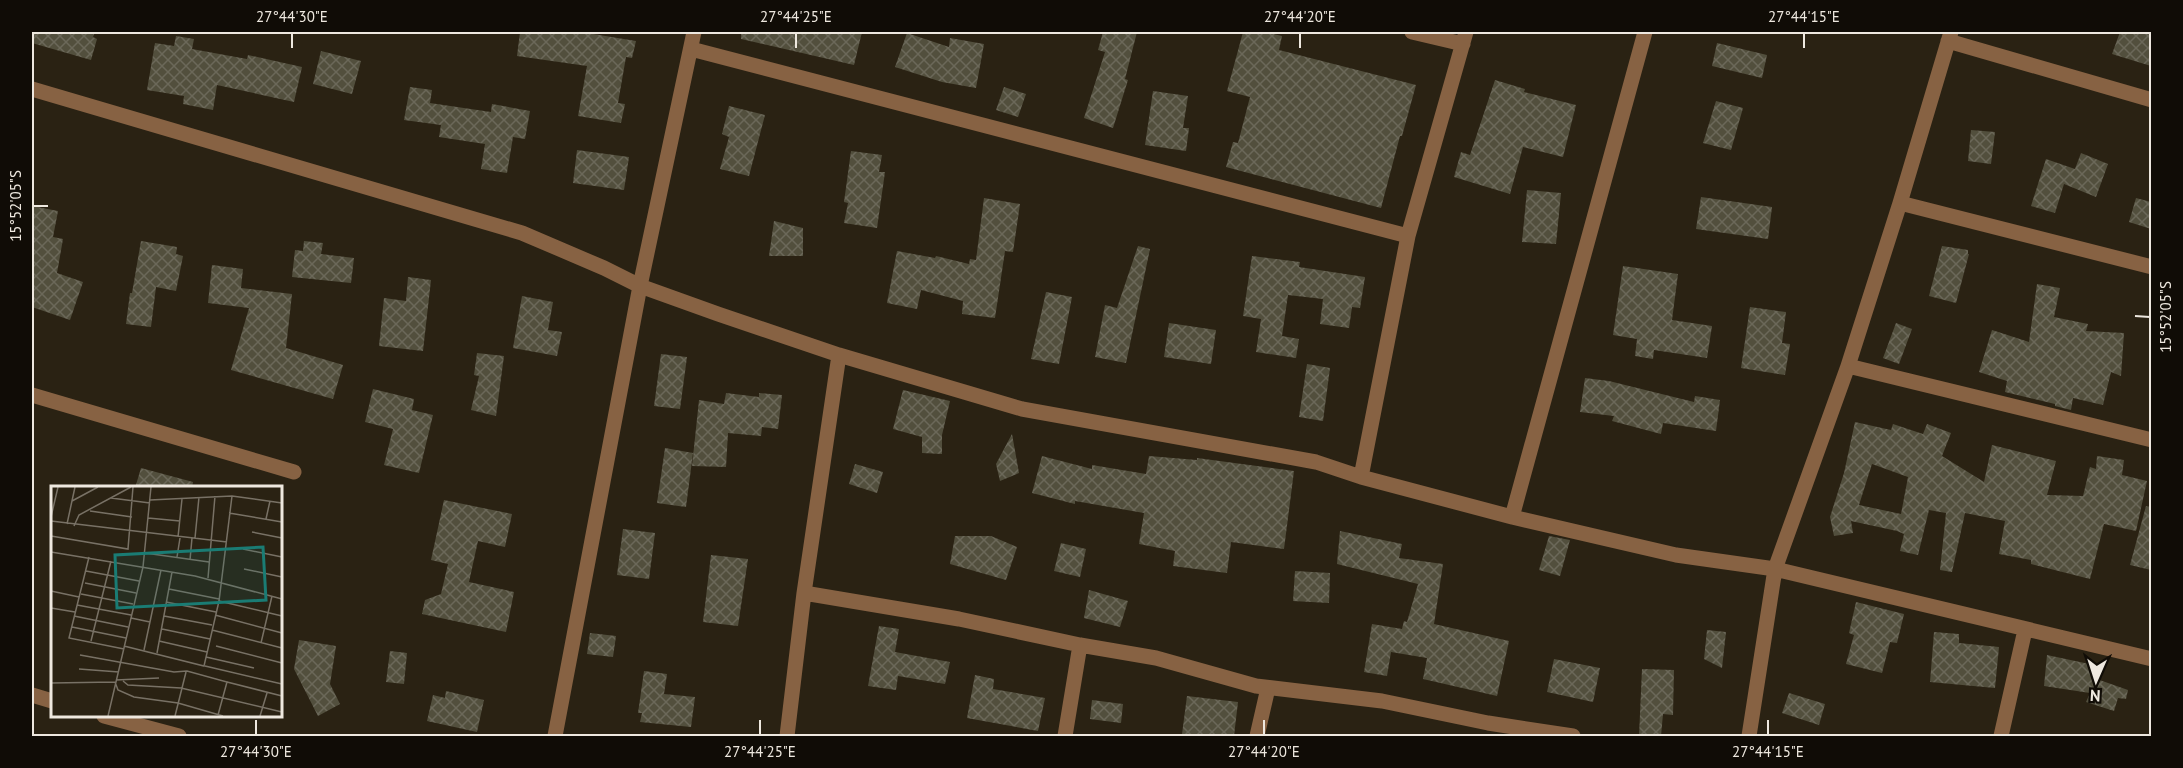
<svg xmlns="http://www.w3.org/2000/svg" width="2183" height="768" font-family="'PT Sans',sans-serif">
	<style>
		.building { fill: url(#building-cross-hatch); fill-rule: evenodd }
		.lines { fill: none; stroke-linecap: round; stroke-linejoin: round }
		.minor { stroke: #876243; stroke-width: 15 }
		.ticks { fill: none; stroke: #eee8df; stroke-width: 2 }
		.inset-road { fill: none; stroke: #787165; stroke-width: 1.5 }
		.view { fill: #1a7c74; fill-opacity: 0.15; stroke: #1a7c74; stroke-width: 3 }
		.inset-edge { fill: none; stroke: #eee8df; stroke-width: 3 }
		.neatline { fill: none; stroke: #eee8df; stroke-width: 2 }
		.ticks-label { font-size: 15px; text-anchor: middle; fill: #eee8df }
	</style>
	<defs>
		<pattern id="building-cross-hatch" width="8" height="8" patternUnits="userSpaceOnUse" patternTransform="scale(1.5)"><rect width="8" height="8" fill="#524f3d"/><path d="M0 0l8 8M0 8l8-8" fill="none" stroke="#6b6859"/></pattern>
	</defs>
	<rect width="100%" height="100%" fill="#2a2213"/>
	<path class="building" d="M32,32h63l-2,5 4,2 -6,21 -59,-17z
		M520,32h61l55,9 -4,17 -6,-1 -8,46 7,1 -4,19 -43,-7 9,-50 -70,-10z
		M741,32h121l-8,33 -113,-26z
		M1103,32h34l-12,47 3,1 -15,48 -29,-10 21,-66 -7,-2z
		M1243,32h22l17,4 -3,14 137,35 -14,51h-2l-19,72 -155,-41 7,-25 5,1 12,-46 -23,-6z
		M2120,32h31v34l-39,-12z
		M907,33l42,14 1,-9 34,6 -8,44 -34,-6 -47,-15z
		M176,36l18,3 -2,10 55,10 1,-4 54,12 -8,35 -77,-17 -4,25 -30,-6 1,-8 -37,-6 8,-47 19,3z
		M1717,43l50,12 -5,23 -50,-12z
		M321,51l40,10 -9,33 -39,-10z
		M1495,80l30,9 -1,3 52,13 -13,52 -40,-10 -13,47 -56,-17 7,-25 9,3z
		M410,87l22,3 -2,13 61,9 1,-8 38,7 -5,28 -12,-2 -6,36 -26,-4 4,-25 -46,-7 2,-12 -37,-5z
		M1004,87l22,7 -8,23 -22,-7z
		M1153,91l35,5 -5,32h6l-3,23 -41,-6z
		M1716,101l27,7 -12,42 -28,-7z
		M729,106l36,9 -16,61 -29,-7 9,-32 -7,-3z
		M1971,130l24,2 -4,32 -23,-3z
		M577,150l52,7 -5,33 -51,-7z
		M851,151l31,4 -3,17h6l-8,56 -33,-5 4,-20 -4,-1z
		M2081,153l27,11 -12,33 -32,-13 -9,29 -24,-7 15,-47 29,10z
		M1527,190l34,3 -5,51 -34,-2z
		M1701,197l71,10 -4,32 -72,-10z
		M984,198l36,6 -7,48 -8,-1 -10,67 -33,-4 1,-13 -42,-11 -4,19 -30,-6 10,-52 38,7 1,-2 33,8 1,-5 6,1z
		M2136,198l15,4v27l-22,-7z
		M32,206l26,5 -5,26 10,2 -6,34 26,9 -13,38 -38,-13z
		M774,221l29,7v28h-34z
		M141,241l36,6 -1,7 7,2 -7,35 -20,-4 -5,40 -25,-3 4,-31h2z
		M304,241l19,2 -2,11 33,4 -3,25 -59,-6 3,-27 8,1z
		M1138,246l12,3 -24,114 -31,-6 10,-52 12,3z
		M1942,246l26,4v4h1l-13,49 -27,-7z
		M1252,256l48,6 -1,5 66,10 -5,31 -8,-1 -3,21 -29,-4 3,-25 -35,-4 -6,41 17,3 -3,19 -40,-6 5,-33 -18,-3z
		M212,265l31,4 -2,19 51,6 -6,54 57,17 -10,34 -102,-29 18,-62 -41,-5z
		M1623,266l55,8 -6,46 40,6 -5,32 -53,-8 -1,9 -18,-3 2,-17 -24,-4z
		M408,277l23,3 -8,71 -44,-5 5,-48 22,3z
		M2037,284l23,4 -6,29 34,7 -2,7 38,2 -3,43 -10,-4 -8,33 -30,-7 -2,12 -16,-4v-2l-50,-12 2,-11 -28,-9 13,-42 37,12z
		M1046,292l26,5 -13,67 -28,-5z
		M522,296l31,6 -5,28 14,2 -5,24 -44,-8z
		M1750,307l36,5 -4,31 8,1 -5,31 -44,-7z
		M1169,323l47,7 -5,34 -47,-7z
		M1896,323l16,6 -13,35 -16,-6z
		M477,353l27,3 -8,60 -25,-6 8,-34 -5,-1z
		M661,354l26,3 -7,52 -26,-3z
		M1307,364l23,4 -7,53 -24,-4z
		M1585,378l24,3 85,21 1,-6 25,4 -4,31 -53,-8 -2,11 -49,-13 2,-5 -34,-4z
		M373,389l41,10 -2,11 21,5 -14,58 -35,-8 9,-36 -28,-7z
		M903,390l47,11 -8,34v19l-20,-1v-16l-29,-8z
		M726,393l33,4v-4l23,2 -4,34 -16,-2 -1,9 -33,-3 -2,34 -34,-1 7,-66 25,4z
		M1855,422l36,8 2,-6 30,10 4,-10 24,9 -9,23 42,26 8,-37 64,16 -9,34 36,1 7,-29 6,2 1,-13 27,4 -2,15 25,6 -11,50 -32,-7 -14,55 -59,-15v-4l-32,-6 6,-33 -40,-8 -13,59 -12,-2 6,-57 -17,-3 -11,45 -18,-4 4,-17 -7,-3 -46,-10 2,12 -19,3 -4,-19 14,-44zM1872,464l36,13 -7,37 -42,-9z
		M1012,434l7,39 -19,8 -4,-17z
		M665,448l28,5 -7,54 -29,-4z
		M1042,456l50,13v-4l54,9 3,-18 48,4v-2l97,13 -10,78 -53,-7 -4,31 -54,-7 2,-15 -36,-7 5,-31 -69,-12v3l-43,-11z
		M855,464l28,8 -6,21 -28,-9z
		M141,468l52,14 -1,6h-57z
		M444,500l68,14 -7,33 -27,-6 -9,41 45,10 -8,40 -84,-18 3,-14 16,-6 7,-30 -17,-4z
		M2146,506l5,1v63l-21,-5z
		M623,529l32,4 -6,46 -32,-4z
		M1340,531l62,13 -3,14 44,6 -9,60 75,17 -12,55 -74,-17 4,-21 -36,-6 -4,24 -23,-4 8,-48 30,5 2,-8 3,1 11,-38 -81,-20z
		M955,536h36l26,11 -11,33 -56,-16z
		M1549,536l21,4 -10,36 -21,-6z
		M1061,543l25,6 -6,28 -26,-6z
		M711,555l37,4 -10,67 -35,-4z
		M1295,571l35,2 -1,30 -36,-2z
		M1089,590l39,11 -8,26 -36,-9z
		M1856,602l48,12 -7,29 -7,-1 -8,31 -36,-9 8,-29 -5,-2z
		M879,626l20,3 -4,23 55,10 -5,22 -47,-8 -2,14 -28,-4z
		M1707,630l19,2 -4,36 -18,-9z
		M1934,632l25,2v9l40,4 -4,41 -65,-6z
		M590,633l26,3 -3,21 -26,-3z
		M299,640l37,6 -6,38 10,20 -22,12 -24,-47z
		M390,651l17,2 -3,31 -18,-2z
		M2047,655l47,10 -3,12 37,13 -2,9 -8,-1 -4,13 -28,-9 4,-9 -46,-7z
		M1554,659l46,9 -7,34 -46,-10z
		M1642,669l32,1 -1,45 -10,-1 -2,22h-22z
		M644,671l23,3 -3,20 31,3 -4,30 -51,-5 2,-9h-4z
		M975,675l19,4 -1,10 52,9 -7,33 -71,-13z
		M446,691l38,9 -7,32 -50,-11 6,-26 12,3z
		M1789,693l36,11 -6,21 -37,-12z
		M1187,696l51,6 -4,34h-28l-24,-2z
		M1092,700l31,4 -2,19 -31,-4z"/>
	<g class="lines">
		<path class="minor" d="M1412,32l51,12
			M1948,41l204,59
			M691,49l717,187
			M32,89l490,144 82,35 36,18 78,28 121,41 183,54 294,53 45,15 151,40 164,38 99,14 377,90
			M1900,203l252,64
			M1848,366l304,74
			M32,395l262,77
			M1361,477l47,-241 58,-204
			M1512,517l133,-485
			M804,593l155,26 121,26 76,13 100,28 126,15 106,22 85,13
			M32,695l20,6
			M104,716l75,20
			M555,736l85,-450 54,-254
			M787,736l17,-143 35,-238
			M1065,736l15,-91
			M1257,736l11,-48
			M1749,736l26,-167 73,-203 52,-163 51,-171
			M2001,736l24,-106"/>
	</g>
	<path class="ticks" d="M292,48v-15M796,48v-15M1300,48v-15M1804,48v-15M33,206h15M2135,316l15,1M256,735v-15M760,735v-15M1264,735v-15M1768,735v-15"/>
	<g transform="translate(51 486)">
		<rect width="231" height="231" fill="#2a2213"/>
		<path class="inset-road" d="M60,12l39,5M99,14l82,-4 50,7M21,15l26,-14M39,25l42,6M178,27l53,9M0,31l7,-30M97,32l32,3M215,33l4,-18M0,35l176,21M16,38l8,-37M23,40l5,-11 52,-28M201,46l30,6M0,50l77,13 5,-62M127,51l4,-38M144,52l4,-41M192,63l39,8M0,66l144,24 87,23M94,67l64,9M38,71l-20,81 55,11M126,71l3,-19M139,74l2,-22M193,83l38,8M35,85l53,10M157,92l7,-82M34,97l51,10M118,103l50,10M0,105l28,6M30,108l52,10M168,115l63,15M115,116l50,10M26,119l54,10M0,122l24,4M164,129l67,18M23,130l54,11M113,130l48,9M80,132l19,4M21,141l54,11M111,143l48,10M161,144l70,18M40,155l20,-80M108,155l48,11M210,157l11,-47M73,160l80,20 15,-65 13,-105M165,160l66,17M93,164l17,-80M106,167l15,-81M29,169l94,17 13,-1 40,11 -9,33M155,171l48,11M154,180l77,18M28,183l40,3M65,194l43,-2M72,195l5,4 53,3 101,24M176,196l55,14M0,197l64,-1 3,8 16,7 44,6 45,13M57,230l35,-149 8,-80M124,230l11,-44M209,230l7,-23"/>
		<path class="view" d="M212,61l3,53 -149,8 -2,-53z"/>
		<rect width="231" height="231" class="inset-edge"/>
	</g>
	<rect width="2183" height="768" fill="none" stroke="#100c06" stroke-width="66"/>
	<g transform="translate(2096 681) rotate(183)" stroke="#100c06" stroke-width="4.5" paint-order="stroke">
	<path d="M0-4.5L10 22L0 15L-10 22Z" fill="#eee8df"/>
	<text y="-9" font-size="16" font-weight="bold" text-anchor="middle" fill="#eee8df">N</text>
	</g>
	<rect x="33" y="33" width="2117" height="702" class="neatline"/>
	<g class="ticks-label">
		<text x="292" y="22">27°44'30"E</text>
		<text x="796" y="22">27°44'25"E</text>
		<text x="1300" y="22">27°44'20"E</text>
		<text x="1804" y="22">27°44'15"E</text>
		<text transform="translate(16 206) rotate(-90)" y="5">15°52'05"S</text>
		<text transform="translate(2166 317) rotate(-90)" y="5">15°52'05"S</text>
		<text x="256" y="757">27°44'30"E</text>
		<text x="760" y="757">27°44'25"E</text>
		<text x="1264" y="757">27°44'20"E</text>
		<text x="1768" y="757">27°44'15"E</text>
	</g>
</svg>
